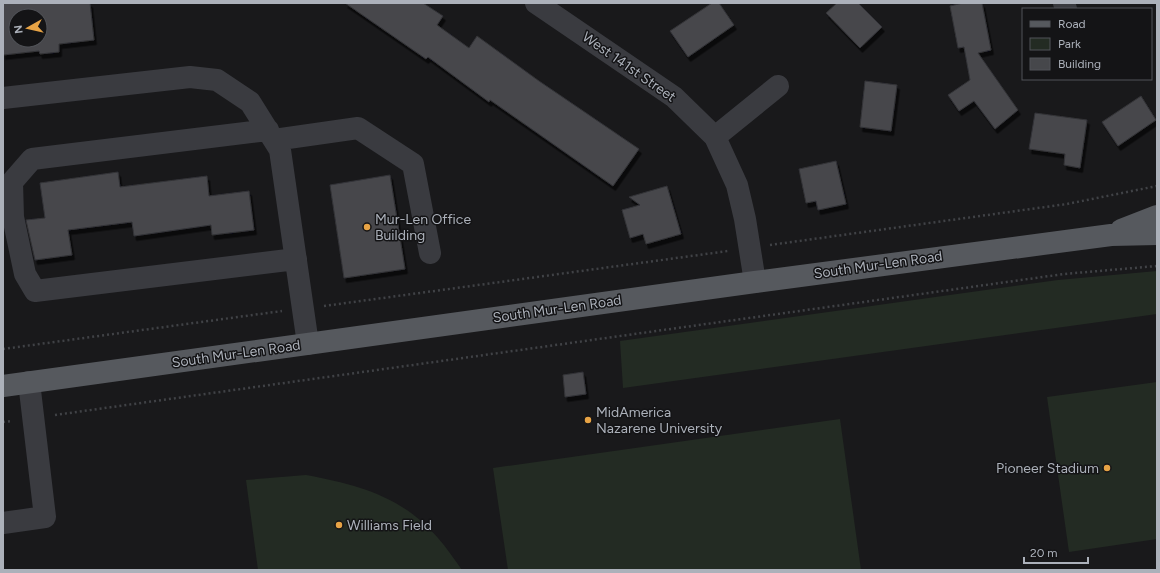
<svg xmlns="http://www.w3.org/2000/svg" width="1160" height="573" font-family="Figtree,sans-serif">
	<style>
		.green { fill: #232b23 }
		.building { fill: #46474b; stroke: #333337; fill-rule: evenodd; filter: url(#shadow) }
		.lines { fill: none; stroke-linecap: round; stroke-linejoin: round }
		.path { stroke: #404246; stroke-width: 2.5; stroke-dasharray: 2 3; stroke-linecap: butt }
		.minor { stroke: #3a3b40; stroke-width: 22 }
		.major { stroke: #56595e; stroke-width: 22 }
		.poi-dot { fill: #e7a345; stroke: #141416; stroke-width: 1.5 }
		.labels { text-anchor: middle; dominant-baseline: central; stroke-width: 3; stroke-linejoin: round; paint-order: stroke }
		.street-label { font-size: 14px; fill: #acb1ba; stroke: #141416 }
		.poi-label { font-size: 14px; fill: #acb1ba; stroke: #141416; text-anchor: start }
	</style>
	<defs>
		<filter id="shadow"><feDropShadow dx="2.5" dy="4.5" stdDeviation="0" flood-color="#0009"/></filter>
	</defs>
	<rect width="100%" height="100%" fill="#19191b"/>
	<path class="green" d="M1157,271v43l-534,74 -3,-47 438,-61z
		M1157,382v157l-88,13 -22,-155z
		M840,419l21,151h-353l-15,-102z
		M306,475c52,10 96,21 132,63 9,10 16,21 24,32h-204l-12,-90z"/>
	<path class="building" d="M3,3h87l4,37 -35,4v8l-19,2 -1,-3 -36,4zM16,16h24v24h-24z
		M345,3h78l20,13 -6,9 32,23 8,-12 62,45 100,68 -26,37 -123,-86 -1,2 -61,-45 -2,2z
		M712,3h7l15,22 -46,32 -18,-26z
		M837,3h21l24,24 -22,21 -34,-35z
		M963,3h19l9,47 -13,3 40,57 -23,19 -21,-28 -15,10 -11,-16 22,-15 -6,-33 -6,1 -8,-42z
		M865,81l32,4 -6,46 -31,-4z
		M1141,96l15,24 -38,26 -16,-24z
		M1035,113l52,7 -7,48 -16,-3 1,-11 -36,-5z
		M836,161l10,43 -28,6 -2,-9 -10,2 -7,-34z
		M118,172l2,15 87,-11 2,20 40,-5 5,39 -42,5 -1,-10 -77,11 -2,-14 -64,8 4,25 -37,5 -9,-40 19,-2 -5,-35z
		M390,175l15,94 -61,9 -14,-93z
		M667,186l14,48 -35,10 -3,-10 -13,4 -8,-28 18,-5 -11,-8z
		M583,372l3,22 -21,3 -2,-22z"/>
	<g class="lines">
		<path class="path" d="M770,245l297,-41 90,-18
			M324,306l404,-55
			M3,349l279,-38
			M55,415l1009,-141 93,-8
			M3,422l9,-1"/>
		<path class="minor" d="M536,3l138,94 41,40 22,48 8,34 10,63
			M1064,3l2,6
			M3,98l187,-21 27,3 33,22 30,48 28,194
			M268,130l-236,29 -20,23 1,35 12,57 10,17 261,-32
			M715,137l63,-51
			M274,140l84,-12 55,36 17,89
			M3,523l42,-6 -16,-135"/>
		<path class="major" d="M1121,230l36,-14
			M3,386l752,-104 356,-47 46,-1"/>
	</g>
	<g class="poi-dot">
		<circle cx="367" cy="227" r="4"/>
		<circle cx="588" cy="420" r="4"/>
		<circle cx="1107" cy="468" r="4"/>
		<circle cx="339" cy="525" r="4"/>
	</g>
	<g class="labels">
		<g class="street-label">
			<text transform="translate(629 67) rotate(35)">West 141st Street</text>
			<text transform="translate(878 265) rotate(-8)">South Mur-Len Road</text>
			<text transform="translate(557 309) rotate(-8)">South Mur-Len Road</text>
			<text transform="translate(236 354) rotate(-8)">South Mur-Len Road</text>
		</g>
		<g class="poi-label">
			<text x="375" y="219">Mur-Len Office<tspan x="375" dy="16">Building</tspan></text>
			<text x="596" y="412">MidAmerica<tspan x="596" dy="16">Nazarene University</tspan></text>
			<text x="1099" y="468" text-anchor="end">Pioneer Stadium</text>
			<text x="347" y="525">Williams Field</text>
		</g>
	</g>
	<rect width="1160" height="573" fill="none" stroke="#acb1ba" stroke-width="8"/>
	<rect x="1022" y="8" width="130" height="72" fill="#141416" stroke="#515358"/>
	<rect x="1030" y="21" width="20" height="6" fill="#56595e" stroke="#515358"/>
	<text x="1058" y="28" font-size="12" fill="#acb1ba">Road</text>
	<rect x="1030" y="38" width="20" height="12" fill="#232b23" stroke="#515358"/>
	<text x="1058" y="48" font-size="12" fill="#acb1ba">Park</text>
	<rect x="1030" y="58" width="20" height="12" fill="#46474b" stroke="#515358"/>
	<text x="1058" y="68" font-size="12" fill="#acb1ba">Building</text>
	<g transform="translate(28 28) rotate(262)"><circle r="19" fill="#141416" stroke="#515358"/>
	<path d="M0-3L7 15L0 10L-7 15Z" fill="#e7a345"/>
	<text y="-6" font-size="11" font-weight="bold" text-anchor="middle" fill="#acb1ba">N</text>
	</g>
	<path d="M1024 557v6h64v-6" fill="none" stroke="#acb1ba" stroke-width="2"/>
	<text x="1030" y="557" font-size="12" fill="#acb1ba" stroke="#141416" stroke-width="3" paint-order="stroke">20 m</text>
</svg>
